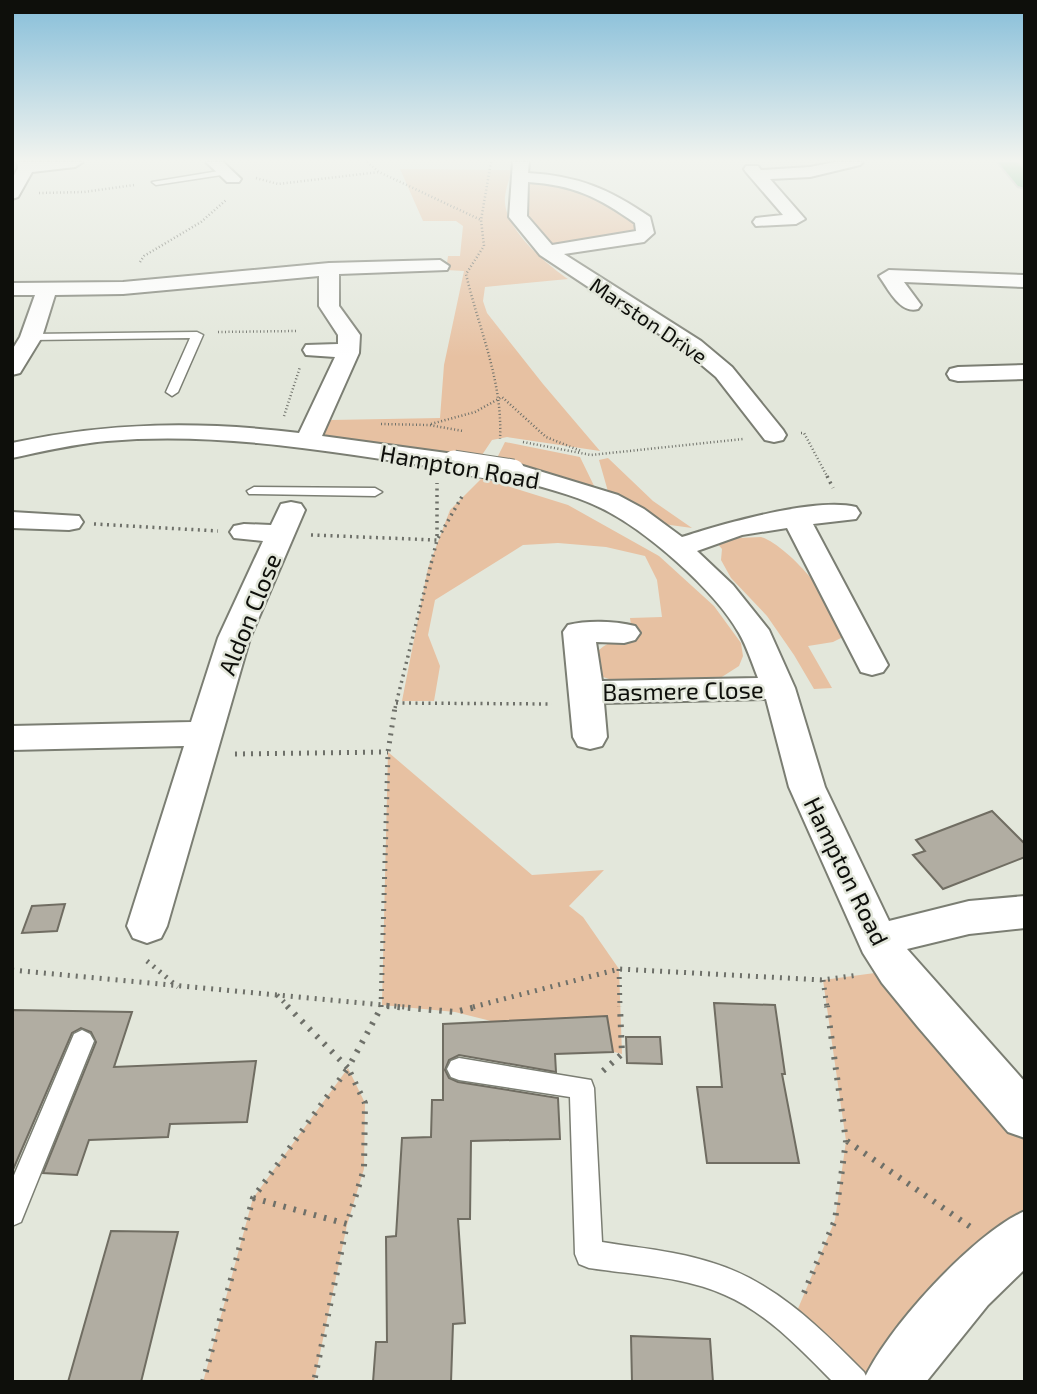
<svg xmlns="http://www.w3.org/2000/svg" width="1037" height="1394" font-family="'Exo 2',sans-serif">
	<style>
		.green { fill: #e7c1a2 }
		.building { fill: #b1ada2; stroke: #706d62; stroke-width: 2 }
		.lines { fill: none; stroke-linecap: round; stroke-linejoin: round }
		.lane-casing { stroke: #7b7e73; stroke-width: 3 }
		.street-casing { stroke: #7b7e73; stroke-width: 4 }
		.highway-casing { stroke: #c5c5c4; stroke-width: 4 }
		.path-far3 { stroke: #6e7069; stroke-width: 2.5; stroke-dasharray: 1 2.5; stroke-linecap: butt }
		.path-far2 { stroke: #6e7069; stroke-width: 3.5; stroke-dasharray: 2 4.5; stroke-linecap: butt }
		.path-far1 { stroke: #6e7069; stroke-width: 5; stroke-dasharray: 2 6; stroke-linecap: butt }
		.path { stroke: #6e7069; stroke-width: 6; stroke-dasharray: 2.5 8; stroke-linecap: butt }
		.lane { fill: #fff; fill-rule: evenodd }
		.street { fill: #fff; fill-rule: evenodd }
		.highway { fill: #6ebd86; fill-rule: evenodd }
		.street-bridge-casing { stroke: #7b7e73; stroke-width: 25; stroke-linecap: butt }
		.street-bridge { stroke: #fff; stroke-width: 23 }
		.labels { text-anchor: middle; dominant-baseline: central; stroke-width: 5; stroke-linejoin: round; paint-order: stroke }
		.far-street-label { font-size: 21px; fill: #0e0f0b; stroke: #e3e7db }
		.street-label { font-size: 24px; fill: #0e0f0b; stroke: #e3e7db }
	</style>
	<rect width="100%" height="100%" fill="#e3e7db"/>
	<path class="green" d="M400,169l112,1c-3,10 -8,23 -7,33 2,28 41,61 63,76l-83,8 -2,14 4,12 56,71 57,67 -93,-14 -15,3 -12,18 -142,-18 -15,-5 -3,-9 11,-6 109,-2 4,-53 20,-94 -18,-1 2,-14h12l3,-30 -7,-5h-33z
		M571,181l73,40 1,12c-21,3 -74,16 -92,10 -22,-7 -28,-37 -28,-56l5,-4z
		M505,442l75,15 18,37 -102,-34z
		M608,458l45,43 39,27 -29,-4 -54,-29 -10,-35z
		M482,478l86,27 91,51 55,50 27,37 2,13 -4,10 -25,16 -93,1 -18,-6 -8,-11v-12c11,-12 22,-15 38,-15l-3,-21 32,-1 -5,-37 -12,-24 -39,-9 -48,-4 -35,2 -88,55 -7,35 12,31 -6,35h-32l26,-133 22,-58z
		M761,537c28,9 80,70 82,100l-10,5 -25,4 24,42 -18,1 -20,-34 -27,-39 -36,-38 -10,-18 1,-11 -5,-6 21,-5z
		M388,752l144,123 72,-5 -35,36 14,11 36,52 3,85 -167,-42 -73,-7z
		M897,970l128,146v121l-134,145h-37l-62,-59 43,-103 11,-79 -23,-161z
		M348,1068l17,35 -1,66 -17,56 -33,157h-111l50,-184z"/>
	<path class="building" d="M992,811l33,33v13l-82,32 -30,-34 12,-4 -9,-11z
		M65,904l-8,27 -35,2 10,-27z
		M714,1003l61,2 10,69h-3l17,89h-92l-10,-76h25z
		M12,1010l120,2 -18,55 142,-6 -9,61 -77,2 -2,13 -79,3 -12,35 -34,-2 53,-131 -5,-10 -10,-4 -9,5 -60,139z
		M607,1016l6,36 -58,2 1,18 -97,-17 -10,5 -4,10 4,8 9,4 100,16 2,41 -89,2 -1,78h-12l7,104 -12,1 -2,58h-78l3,-40h11l-1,-105 10,-1 6,-98 29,-1 1,-37h11v-76z
		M626,1037h34l2,27 -35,-1z
		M111,1231l67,1 -37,150h-73z
		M631,1336l79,3 3,43h-81z"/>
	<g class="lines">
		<defs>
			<path id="lane" d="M225,170l3,4 -72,11 -4,-3z
				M197,332l6,3 -25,57 -6,4 -6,-4 24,-54 -159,2 -6,-3 6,-3z
				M254,487l121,1 7,4 -7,4 -126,-2 -2,-3z
				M82,1030l8,4 4,7 -73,181 -9,4v-46l62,-146z
				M459,1058l132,22 3,8 8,154c37,6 75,9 111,21 62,19 106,64 151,109l5,10h-36c-32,-32 -66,-69 -108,-87 -42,-19 -91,-20 -136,-27l-10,-4 -4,-10 -5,-157 -111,-17 -8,-3 -4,-8 4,-8z"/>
			<path id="street" d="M17,162h66l-8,5 -43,5 -14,25 -6,2v-20l6,-11z
				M206,162h17l18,17 -2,3h-12z
				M513,162h16l-1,11c51,3 81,16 122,44l4,16 -10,9 -80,12 137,87 31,26 51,63 3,5 -3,5 -9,2 -9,-2 -49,-63 -31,-26 -145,-96 -31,-38zM528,182c46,3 70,15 107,41l1,8 -84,14 -25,-29z
				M835,162h28l-3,3 -50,12 -40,2 35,40 -9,5 -40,2 -3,-4 3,-4 27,-3 -37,-43 -2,-3 2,-3h12l3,4 49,-3z
				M440,260l9,6 -2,4 -108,4v32l21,29 -1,18 -37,83 132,18 9,3 4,5 -4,5 -9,3c-115,-17 -230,-39 -347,-29 -32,3 -63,10 -95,17v-15c96,-21 189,-22 287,-10l36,-76 -29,-2 -3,-5 3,-5 32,-1v-9l-19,-29v-30l-196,18 -68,1 -13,42 -22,36 -8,2v-25l8,-13 15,-42h-23v-12l111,-1 206,-19z
				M889,270l136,5v12l-121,-5 17,23 -3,4c-18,5 -29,-19 -39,-33z
				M1025,365v14l-67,2 -8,-2 -3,-5 3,-5 8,-2z
				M513,463l105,32 26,14 38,28c40,-13 133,-40 174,-30l4,6 -4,6 -43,5 75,141 -5,7 -11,3 -11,-3 -74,-144 -45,7 -45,16 36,34 36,45 26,58 30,99 64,134 80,-20 56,-5v32l-56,6 -62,15 118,133v56l-17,-6 -90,-105 -36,-44 -19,-30 -74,-166 -23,-88 -162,4 3,34 -5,9 -12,3 -12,-3 -5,-9 -10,-105 5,-7c20,-5 47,-4 67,1l5,7 -5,7 -11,3 -28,-1 6,39 156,-3c-6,-15 -11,-31 -19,-45 -24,-43 -94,-104 -138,-125 -30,-15 -66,-22 -97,-32l-4,-5 4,-5z
				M291,502l10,2 4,6 -55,128 -83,288 -6,12 -14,5 -14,-5 -6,-12 57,-180 -172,4v-24l179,-4 27,-84 45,-97 -29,-3 -4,-6 4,-6 10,-2 27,1 10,-21z
				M12,512l67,4 4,6 -4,6 -10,2 -57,-2z
				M1025,1211v58l-37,36 -62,77h-63c21,-51 111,-149 162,-171z"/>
			<path id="highway" d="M998,162h19l8,9v17l-7,-2z"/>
		</defs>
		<use href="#lane" class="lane-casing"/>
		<use href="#street" class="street-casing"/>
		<use href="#highway" class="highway-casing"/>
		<path class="path-far3" d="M367,162l12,10 102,48
			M491,162l-10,58 3,26 -18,28c13,56 37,107 34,165
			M256,178l22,6 101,-12
			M39,193l45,-1 50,-7
			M140,262l4,-6 57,-34 25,-22
			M218,332l79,-1
			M284,416l16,-49
			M381,424l48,1 34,6
			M431,424l44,-12 27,-15 44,40 35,14
			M801,433h3l24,45
			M523,442l68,13 152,-16"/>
		<path class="path-far2" d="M827,476l6,12
			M94,524l124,7
			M311,535l126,5v-57
			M396,703l156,1
			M395,708l42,-168 27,-47"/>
		<path class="path-far1" d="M235,754l153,-2
			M147,961l31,26
			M619,969l1,38
			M12,970l393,37
			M823,980l4,27
			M277,995l12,12
			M381,1007l7,-255 7,-45
			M473,1007l146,-38 204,11 35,-5"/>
		<path class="path" d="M287,1006l61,62 34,-62
			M387,1006l68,6 25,-6
			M603,1071l19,-17 -2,-48
			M847,1141l125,87
			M253,1198l94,26 -33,158
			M804,1293l31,-73 11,-79 -19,-135
			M203,1382l50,-184 95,-130 17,35 -1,66 -17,55"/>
		<use href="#lane" class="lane"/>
		<use href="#street" class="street"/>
		<use href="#highway" class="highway"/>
		<defs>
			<path id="street-bridge" d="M454,462l59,9"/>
		</defs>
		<use href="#street-bridge" class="street-bridge-casing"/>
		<use href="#street-bridge" class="street-bridge"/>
	</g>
	<linearGradient id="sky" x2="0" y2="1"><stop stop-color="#86bed9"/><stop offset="0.45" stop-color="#f2f4ef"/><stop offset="1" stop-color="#f2f4ef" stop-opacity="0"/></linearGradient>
	<rect width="1037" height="357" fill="url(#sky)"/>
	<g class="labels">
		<g class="far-street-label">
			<text transform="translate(649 320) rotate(34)">Marston Drive</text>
		</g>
		<g class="street-label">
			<text transform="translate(460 466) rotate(10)">Hampton Road</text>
			<text transform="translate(249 614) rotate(-68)">Aldon Close</text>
			<text transform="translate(683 690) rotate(-1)">Basmere Close</text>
			<text transform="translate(847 871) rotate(64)">Hampton Road</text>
		</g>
	</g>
	<rect width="1037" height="1394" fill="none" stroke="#0e0f0b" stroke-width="28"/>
</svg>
